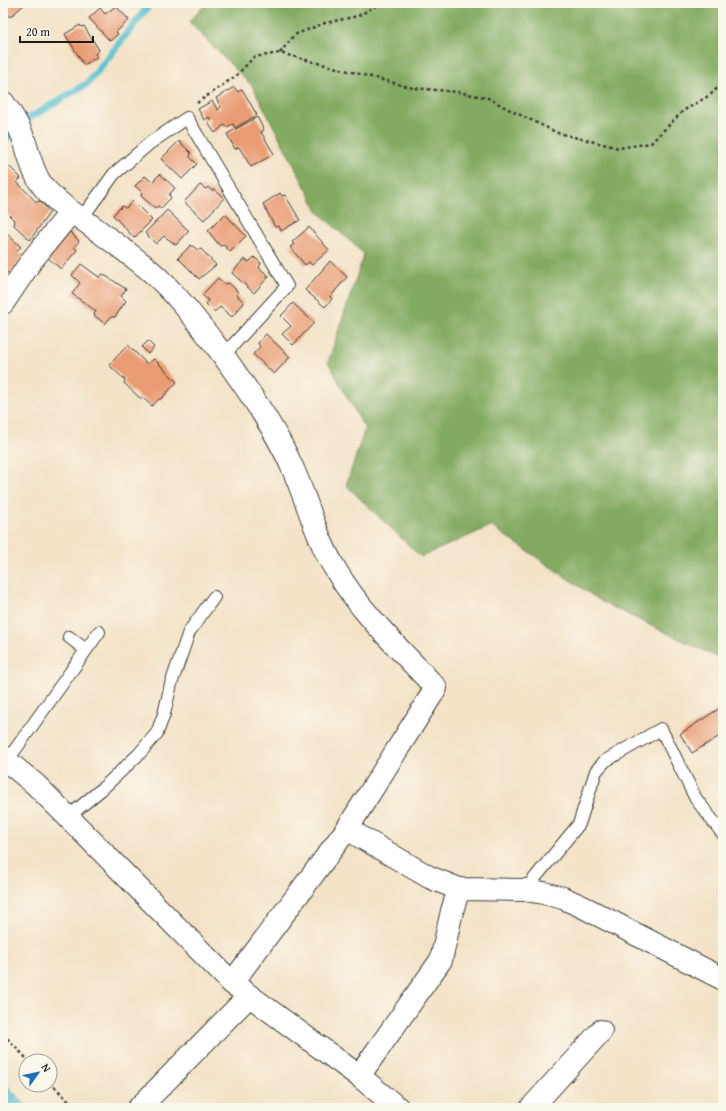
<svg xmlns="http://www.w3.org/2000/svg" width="726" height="1111" font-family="'Gentium Book Plus',serif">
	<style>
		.forest { fill: #82aa60; stroke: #4f633e }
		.water { fill: #55bfd0; stroke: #386e76 }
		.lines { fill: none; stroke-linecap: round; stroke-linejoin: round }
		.stream { stroke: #55bfd0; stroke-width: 7 }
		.building { fill: #e99b73 }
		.service-casing { stroke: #3c3a36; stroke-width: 14 }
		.minor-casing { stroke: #3c3a36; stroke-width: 24 }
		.tertiary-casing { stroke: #3c3a36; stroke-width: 24 }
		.path { stroke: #3c3a36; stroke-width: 2.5; stroke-dasharray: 3 3; stroke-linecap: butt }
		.service { stroke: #fff; stroke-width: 12 }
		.minor { stroke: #fff; stroke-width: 22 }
		.tertiary { stroke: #fff; stroke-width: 22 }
	</style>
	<rect width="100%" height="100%" fill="#fbf7ec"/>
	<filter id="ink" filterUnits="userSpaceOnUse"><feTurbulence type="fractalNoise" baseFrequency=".025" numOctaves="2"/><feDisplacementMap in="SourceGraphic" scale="8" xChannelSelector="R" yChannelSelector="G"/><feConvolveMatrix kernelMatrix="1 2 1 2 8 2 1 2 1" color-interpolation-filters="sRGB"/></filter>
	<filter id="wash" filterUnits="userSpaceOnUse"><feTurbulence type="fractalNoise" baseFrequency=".012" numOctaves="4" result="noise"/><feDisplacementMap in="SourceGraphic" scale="16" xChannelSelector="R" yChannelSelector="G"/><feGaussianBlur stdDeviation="0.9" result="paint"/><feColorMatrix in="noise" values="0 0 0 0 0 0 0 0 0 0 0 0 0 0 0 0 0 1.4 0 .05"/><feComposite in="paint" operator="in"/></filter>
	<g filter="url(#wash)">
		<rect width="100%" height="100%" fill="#f3e2c6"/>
		<path class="forest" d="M207,3h516v657l-121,-58 -111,-76 -70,31 -75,-72 19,-56 -37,-67 36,-108 -45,-41 -66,-126 -64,-65z"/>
		<path class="water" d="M3,1081l25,27h-15l-10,-10z"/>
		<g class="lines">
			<path class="stream" d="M28,119l60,-36 63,-80
				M3,143l7,-8"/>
		</g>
		<g id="blocks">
			<path class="building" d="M3,3h23l-16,14 -7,-8z
				M116,6l13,14 -13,12 2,2 -8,7 -21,-23 11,-10 5,6z
				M80,25l1,2 3,-1 15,24 -4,4 2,3 -13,8 -19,-31z
				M234,87l4,5 4,-3 15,26 -22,13 -2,-4 -6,3 -3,-2 -9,8 -7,-10 3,-3 -2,-3 -5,3 -6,-11 14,-8 6,9 3,-3 -5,-9z
				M257,117l7,13 -3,2 13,22 -23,13 -12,-20 -4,2 -8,-15z
				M179,141l12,12 -1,4 7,7 -15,15 -21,-20z
				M9,166l12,12 -4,4 19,20 4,-1 10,11 -20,28 -16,-15 1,-4 -12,-12v-37z
				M160,174l15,14 -6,7 2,3 -10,10 -3,-2 -3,2 -14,-12 1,-4 -7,-6 10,-10 7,6z
				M200,185l6,4 2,-2 3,3h4l9,8 -20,22 -20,-18z
				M280,193l2,3 3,-1 15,25 -19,11 -2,-5 -4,1 -12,-23z
				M133,201l19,19 -18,18 -21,-23 9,-9 4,2z
				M167,210l22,21 -13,14 -12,-9 -8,8 -11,-11z
				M225,214l21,22 -16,16 -6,-7 -4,1 -12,-15z
				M309,227l20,23 -17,15 -3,-3 -4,3 -15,-18 4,-3 -2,-2z
				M3,230l18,17 -4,3 6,7 -5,4 1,2 -10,11 -6,-6z
				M70,232l9,9 -5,6 3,3 -16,19 -13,-11z
				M191,245l7,5 3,-1 15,16 -17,14 -21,-21z
				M254,257l7,6 -2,5 10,8 -15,17 -22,-20 12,-14 5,3z
				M330,261l17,16 -17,20 2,2 -7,8 -20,-17z
				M81,264l18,13 4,-3 23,15 -5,7 5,5 -11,16h-4l-6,7 -11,-9 2,-4 -24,-17 8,-11 -8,-8z
				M218,278l7,6 4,-1 9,9 -1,3 7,8 -12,14 -12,-10 -6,5 -8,-8 2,-4 -6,-5z
				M293,303l21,20 -21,22 -11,-11 9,-8 -10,-10z
				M266,334l24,23 -16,17 -21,-20 7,-7 -2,-4z
				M148,341l6,6 -6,7 -6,-7z
				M128,345l19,19 7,-5 23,23 -16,17h-2l-7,7 -9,-8h-3l-16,-15 1,-3 -16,-15z
				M723,706v28l-31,19 -12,-19z"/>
		</g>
	</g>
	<g filter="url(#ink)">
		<use href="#blocks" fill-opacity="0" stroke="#3c3a36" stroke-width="1"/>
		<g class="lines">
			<defs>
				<path id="service" d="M81,219l33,-45 36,-31 37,-25 100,168 -64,70
					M69,637l17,13
					M7,761l92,-129
					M68,817l35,-29 36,-34 18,-21 7,-19 7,-30 18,-52 25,-35
					M525,890l54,-66 17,-53 9,-10 56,-32 35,70 27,35"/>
				<path id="minor" d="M3,102c8,11 15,22 20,35 6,16 9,35 19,48 9,12 28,26 40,34 22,16 44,32 65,49 30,25 53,57 76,87 26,37 52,73 70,114 15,34 24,71 44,103 25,42 65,79 99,116l-89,141 -115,154
					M3,303l29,-43 39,-48
					M347,829l82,48 30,12 66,1 19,3 19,5 20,9 140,72
					M359,1076l82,-116 11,-49 7,-22
					M139,1108l110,-112
					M531,1108l70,-77"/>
				<path id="tertiary" d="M3,758l32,26 33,33 79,80 85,86 127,93 39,32"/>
			</defs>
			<use href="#service" class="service-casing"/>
			<use href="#minor" class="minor-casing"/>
			<use href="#tertiary" class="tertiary-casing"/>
			<path class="path" d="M280,53l14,-18 31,-12 33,-7 23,-13
				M197,103l40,-28 17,-18 26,-4 133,35 45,4 30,6 22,12 48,23 61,15 32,-5 32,-32 27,-16 13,-12
				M3,1034l26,27
				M50,1082l25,26"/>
			<use href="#service" class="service"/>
			<use href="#minor" class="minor"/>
			<use href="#tertiary" class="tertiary"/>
		</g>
	</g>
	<rect width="726" height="1111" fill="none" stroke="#fbf7ec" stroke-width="16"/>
	<g transform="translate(38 1073) rotate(57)"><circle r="19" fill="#fbf7ec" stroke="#a29f99"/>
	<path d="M0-3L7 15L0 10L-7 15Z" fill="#1f6fb2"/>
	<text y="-6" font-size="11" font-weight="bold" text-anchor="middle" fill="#1c1c1c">N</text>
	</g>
	<path d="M20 36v6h73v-6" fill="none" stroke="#1c1c1c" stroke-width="2"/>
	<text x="26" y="36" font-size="12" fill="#1c1c1c" stroke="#fbf7ec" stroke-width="3" paint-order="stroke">20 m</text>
</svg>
